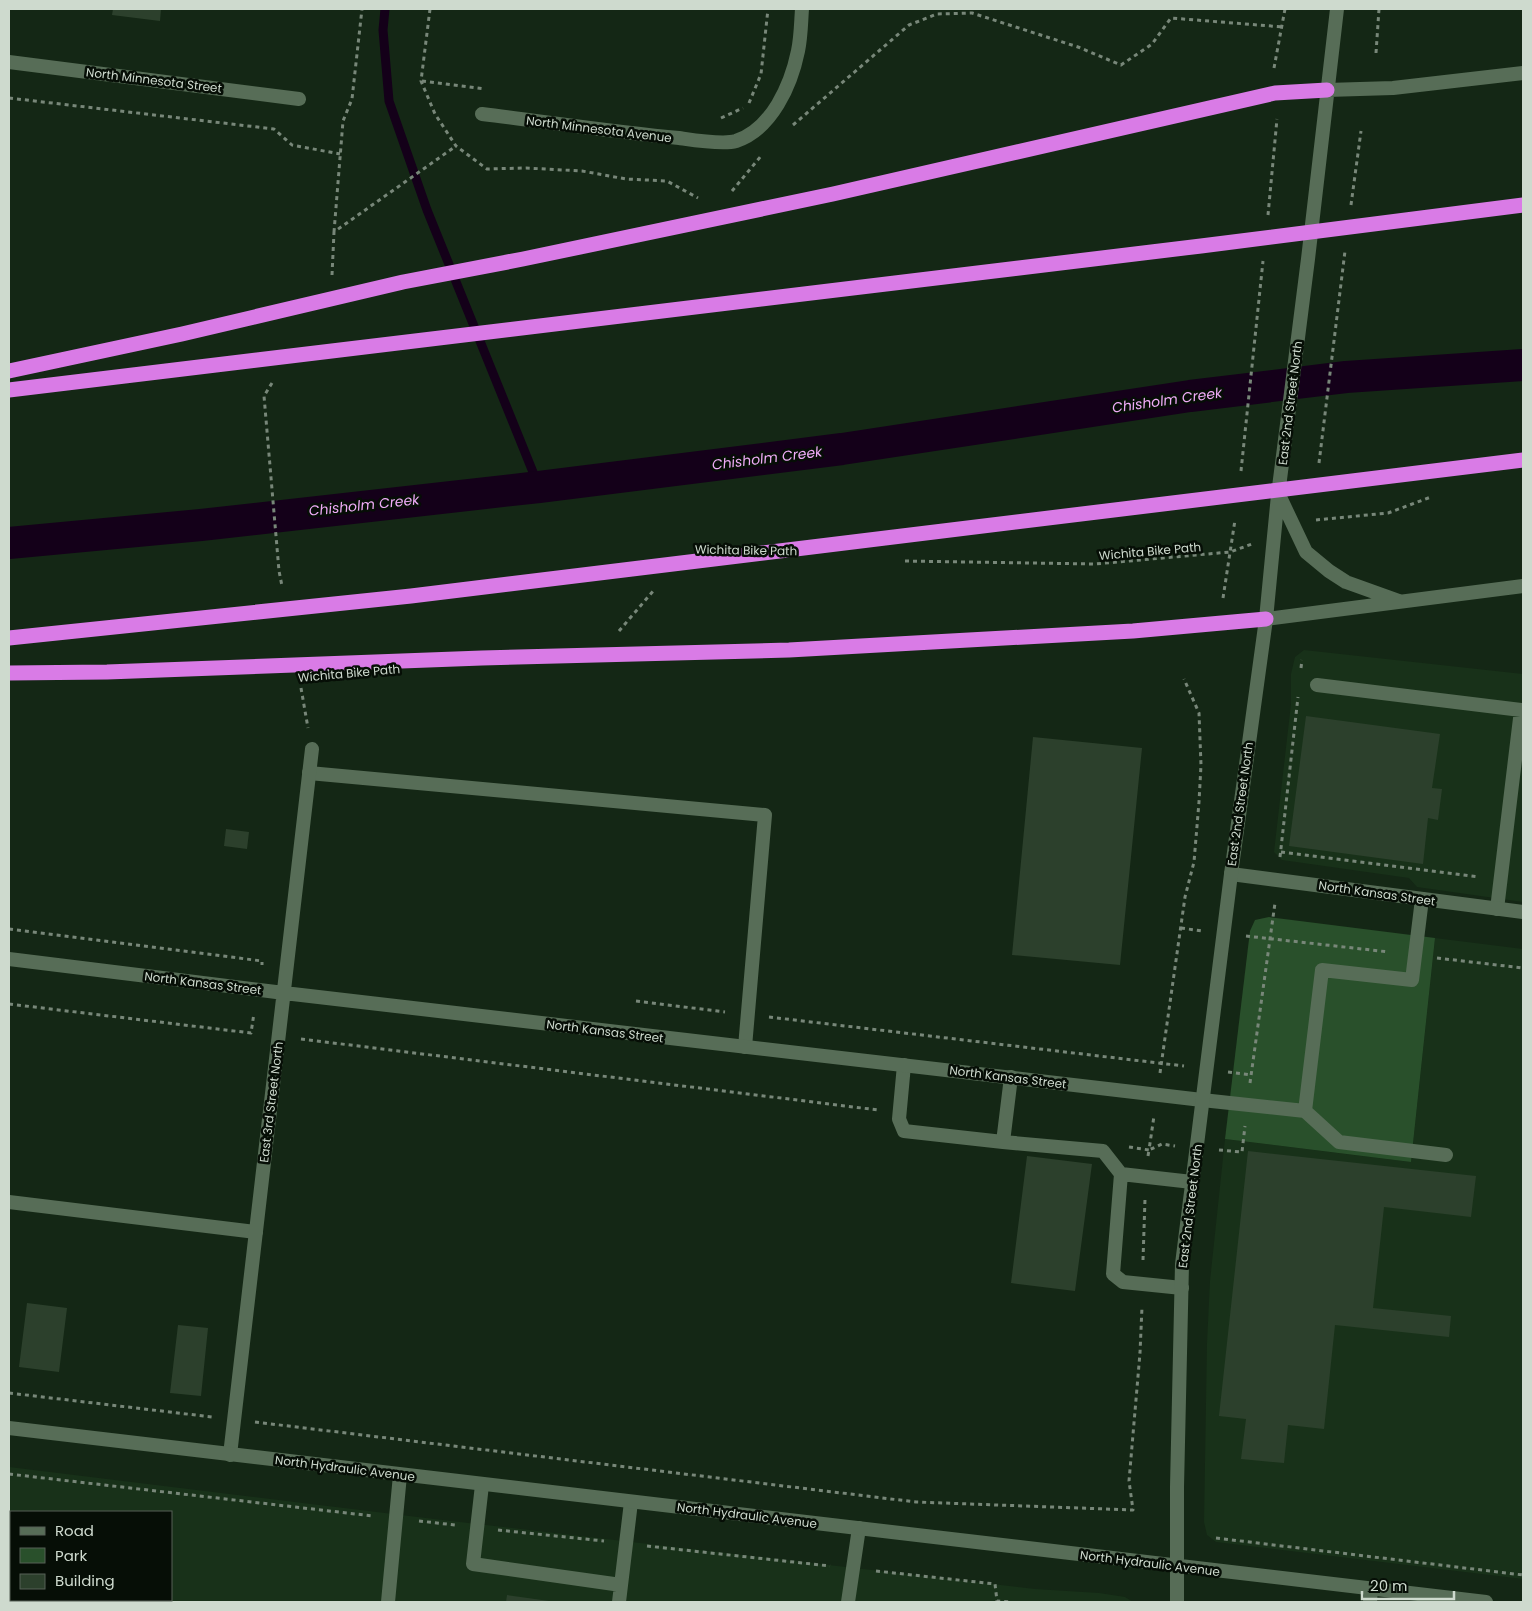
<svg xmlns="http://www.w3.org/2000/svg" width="1532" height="1611" font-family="Poppins,sans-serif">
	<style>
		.built { fill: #183119; fill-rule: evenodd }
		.green { fill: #29502b }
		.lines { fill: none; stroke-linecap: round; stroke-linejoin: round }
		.stream { stroke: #140019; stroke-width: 9 }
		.canal { stroke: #140019; stroke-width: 32 }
		.building { fill: #2c402c }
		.path { stroke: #788779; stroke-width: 3; stroke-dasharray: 4 4; stroke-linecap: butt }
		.service { stroke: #576d57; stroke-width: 14 }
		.minor { stroke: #576d57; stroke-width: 14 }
		.tertiary { stroke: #576d57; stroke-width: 14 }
		.motorway { stroke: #d97be6; stroke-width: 15 }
		.labels { text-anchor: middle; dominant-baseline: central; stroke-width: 5; stroke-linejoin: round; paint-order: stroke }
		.street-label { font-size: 12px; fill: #cedace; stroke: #060e06 }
		.water-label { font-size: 14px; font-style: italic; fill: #efacf7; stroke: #060e06 }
	</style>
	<rect width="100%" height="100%" fill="#142715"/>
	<path class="built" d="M1304,650l219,24v228l-106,-15 -8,-9 -127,-18 -8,-8 17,-148v-30l4,-17z
		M1435,938l88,11v630l-307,-37 -9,-7 -3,-13 3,-179 3,-62 15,-142 186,23z
		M9,1467l425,52 601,70 64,4 26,4 8,5h-1124zM11,1512h160v88h-160z"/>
	<path class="green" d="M1269,917l166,21 -24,224 -186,-23 25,-208 5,-11z"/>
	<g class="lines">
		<path class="stream" d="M385,9l-2,21 6,71 38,109 112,277"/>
		<path class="canal" d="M9,543l192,-18 338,-38 303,-38 348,-53 156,-19 177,-12"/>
	</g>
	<path class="building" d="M113,9h48l-1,12 -48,-6z
		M1306,716l134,18 -8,54 10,1 -4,31 -10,-2 -5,46 -134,-18z
		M1033,737l109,11 -22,217 -108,-10z
		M226,829l23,3 -2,17 -23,-3z
		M1248,1151l228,25 -5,41 -87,-10 -11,101 78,8 -2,21 -114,-12 -11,104 -36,-4 -4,38 -43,-4 5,-40 -27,-3z
		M1027,1156l65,8 -17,127 -64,-8z
		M27,1303l40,5 -8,64 -40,-5z
		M178,1325l30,3 -7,68 -31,-3z
		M507,1595l42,6v1h-43z"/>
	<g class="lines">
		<path class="path" d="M430,9l-9,72 14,33 21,32 31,23 39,-1 56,3 44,8 41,2 31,17
			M1376,53l3,-44
			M1274,68l11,-59
			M422,81l63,8
			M9,98l265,31 18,16 48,9
			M749,103l12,-29 7,-65
			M721,118l22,-10
			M793,125l116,-100 28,-11 35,-1 106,34 43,18 31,-21 19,-26 112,9
			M732,191l29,-35
			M1351,205l10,-74
			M1268,215l9,-96
			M334,232l9,-111 9,-22 10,-90
			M332,275l2,-43 122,-86
			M272,383l-8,13 15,175 3,15
			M1319,463l26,-212
			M1241,471l22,-210
			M1316,520l72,-7 43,-16
			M905,561l190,3 135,-12 22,-8
			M1223,598l12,-78
			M619,631l35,-41
			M1301,668l1,-8
			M301,688l7,40
			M1281,852l198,25
			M1280,857l18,-160
			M1181,928l21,3
			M9,929l253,32v4
			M1246,936l143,16
			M1437,958l86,10
			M636,1001l89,11
			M9,1004l242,29 3,-20
			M769,1017l415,49
			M301,1039l577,71
			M1228,1072l23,3
			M1160,1073l25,-176 9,-35 5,-60 2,-37 -2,-52 -15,-34
			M1250,1083l25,-180
			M1129,1147l20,3 5,-34
			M1219,1150l23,2 3,-26
			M1148,1156l1,-6 13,-6 13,2
			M1143,1260l2,-61
			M9,1393l203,24
			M255,1422l661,80 217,8 -4,-29 11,-128 2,-46
			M9,1474l364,42
			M419,1521l36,4
			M498,1530l106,11
			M1216,1538l307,37
			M647,1546l183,20
			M876,1571l119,13 2,17 13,1"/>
		<path class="service" d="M1317,685l204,25 -24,199
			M309,773l456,42 -20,232
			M904,1065l-5,54 5,12 99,11 100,9 18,23 -8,100 10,8 59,6
			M1202,1100l103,11 17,-141 90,10 10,-81
			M1305,1111l34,31 107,13
			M1003,1142l8,-65
			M1121,1174l71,8
			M9,1202l247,30
			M482,1485l-9,79 148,21
			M388,1602l12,-127
			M619,1602l12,-100
			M848,1602l11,-74
			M1370,1602l1,-13"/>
		<path class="minor" d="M9,62l290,37
			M482,114c66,8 131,18 197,24 14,2 44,7 57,3 36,-12 55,-56 62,-90 3,-14 3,-29 4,-42
			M1231,874l292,38
			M9,959l275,34 918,107
			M230,1455l82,-706"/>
		<path class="tertiary" d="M1327,90l66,-2 130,-15
			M1279,495l27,57 23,19 17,11 53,19
			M1266,619l257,-33
			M9,1428l1477,174
			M1177,1602v-115l5,-223 49,-390 35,-255 12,-124 30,-236 29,-250"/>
		<path class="motorway" d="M9,371l173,-37 221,-52 120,-23 310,-65 442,-101 52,-3
			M9,390l1192,-144 322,-41
			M9,638l402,-42 1112,-136
			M9,673l98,-1 375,-14 307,-8 344,-19 133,-12"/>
	</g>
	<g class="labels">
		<g class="street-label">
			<text transform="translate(154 80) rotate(7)">North Minnesota Street</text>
			<text transform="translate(599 129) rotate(7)">North Minnesota Avenue</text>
			<text transform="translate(1290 403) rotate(-83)">East 2nd Street North</text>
			<text transform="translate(746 550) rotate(1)">Wichita Bike Path</text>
			<text transform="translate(1150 551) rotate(-5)">Wichita Bike Path</text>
			<text transform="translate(349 673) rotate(-5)">Wichita Bike Path</text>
			<text transform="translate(1240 804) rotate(-82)">East 2nd Street North</text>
			<text transform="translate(1377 893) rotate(8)">North Kansas Street</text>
			<text transform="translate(203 983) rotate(7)">North Kansas Street</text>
			<text transform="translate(605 1031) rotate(7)">North Kansas Street</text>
			<text transform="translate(1008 1077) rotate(7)">North Kansas Street</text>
			<text transform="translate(271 1102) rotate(-83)">East 3rd Street North</text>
			<text transform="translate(1190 1206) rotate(-83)">East 2nd Street North</text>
			<text transform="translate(345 1468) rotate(7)">North Hydraulic Avenue</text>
			<text transform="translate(747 1515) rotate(7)">North Hydraulic Avenue</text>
			<text transform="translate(1150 1563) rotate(7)">North Hydraulic Avenue</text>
		</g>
		<g class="water-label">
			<text transform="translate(1167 400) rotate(-8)">Chisholm Creek</text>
			<text transform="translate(767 458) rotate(-7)">Chisholm Creek</text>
			<text transform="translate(364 505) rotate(-6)">Chisholm Creek</text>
		</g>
	</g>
	<rect width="1532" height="1611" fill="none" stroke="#cedace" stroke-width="20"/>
	<rect x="10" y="1511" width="162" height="90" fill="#060e06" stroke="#566056"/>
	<rect x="20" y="1527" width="25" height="8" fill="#576d57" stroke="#566056"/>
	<text x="55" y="1536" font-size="15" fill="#cedace">Road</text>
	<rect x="20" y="1548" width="25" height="15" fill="#29502b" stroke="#566056"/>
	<text x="55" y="1561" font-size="15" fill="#cedace">Park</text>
	<rect x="20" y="1574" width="25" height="15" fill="#2c402c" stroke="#566056"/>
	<text x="55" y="1586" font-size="15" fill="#cedace">Building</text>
	<path d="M1362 1591v8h92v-8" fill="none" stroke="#cedace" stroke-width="2.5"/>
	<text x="1370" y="1591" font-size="15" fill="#cedace" stroke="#060e06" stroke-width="4" paint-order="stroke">20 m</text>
</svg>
